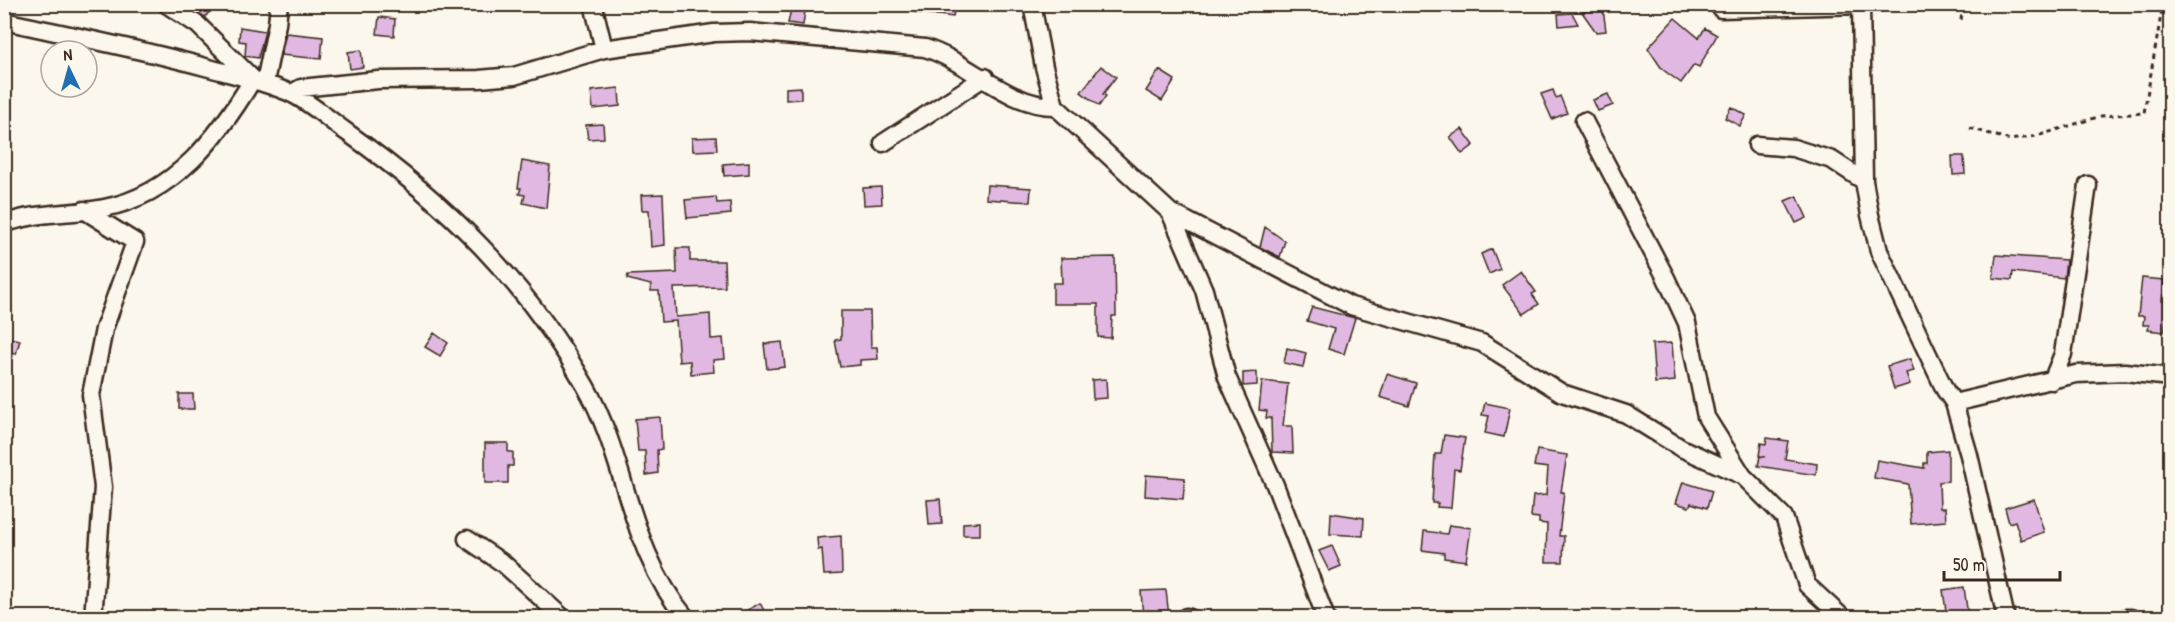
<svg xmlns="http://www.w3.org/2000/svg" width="2175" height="622" font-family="'Patrick Hand',sans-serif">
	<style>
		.building { fill: #e0b8e1; stroke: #3b2a1e; stroke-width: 1.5 }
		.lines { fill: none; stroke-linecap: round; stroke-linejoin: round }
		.street-casing { stroke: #3b2a1e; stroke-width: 21 }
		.path { stroke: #3b2a1e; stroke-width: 3; stroke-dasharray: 4.5 4.5; stroke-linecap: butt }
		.street { stroke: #fbf7ec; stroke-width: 16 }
	</style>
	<rect width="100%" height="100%" fill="#fbf7ec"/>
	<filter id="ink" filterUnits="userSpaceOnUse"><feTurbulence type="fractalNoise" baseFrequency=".0167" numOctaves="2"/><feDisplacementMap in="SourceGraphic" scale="12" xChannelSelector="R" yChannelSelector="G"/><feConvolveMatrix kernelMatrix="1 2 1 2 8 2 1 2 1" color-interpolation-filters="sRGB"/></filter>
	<g filter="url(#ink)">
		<path class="building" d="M201,4h15l-11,13 -10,-6z
			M792,4h14l-3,21 -15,-2z
			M914,4h41l-2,13 -39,-5z
			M1603,9l3,22 -10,1 -14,-20z
			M1572,13l6,11 -19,2 -1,-12z
			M379,17l16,2 -1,17 -17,-2z
			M1675,18l24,20 6,-10 12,7 -18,32 -5,-2 -13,18 -19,-14 -14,-21z
			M240,27l25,4 -7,27 -13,-2 1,-14 -7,-1z
			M286,33l37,4 -2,22 -40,-4z
			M361,50l2,17 -13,2 -2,-17z
			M1101,66l15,11 -13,17 3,2 -7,10 -18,-14z
			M1159,70l16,10 -13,21 -16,-10z
			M801,87v12l-15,1v-12z
			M619,88l1,18 -27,3 -2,-18z
			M1553,90l3,8 4,-2 7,17 -15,6 -11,-25z
			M1608,94l5,11 -15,6 -5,-11z
			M1731,107l15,8 -6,11 -15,-8z
			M603,124l1,14 -16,1 -2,-14z
			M1462,129l12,16 -12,9 -12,-17z
			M716,137l1,13 -24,1 -1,-13z
			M1952,156h12l1,18 -12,1z
			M522,161l28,5 -4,42 -23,-5 2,-8 -6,-1 2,-6h-3z
			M749,162v12l-25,2 -1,-12z
			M987,185l44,3 -1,14 -44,-3z
			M881,187l1,17 -18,1 -1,-17z
			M663,194l2,51 -14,2 -2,-37h-7l-1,-15z
			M1797,196l10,22 -11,5 -11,-22z
			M716,197l1,6 13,-1 1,12 -44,4 -2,-18z
			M1265,227l20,14 -5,16 -20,-10z
			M676,248h14v13h34l1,26 -51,1 2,29 34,-3 1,25 12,-1 2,21 -12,1 1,12 -23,2 -1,-13 -11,1 -3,-41 -15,1 -2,-31h-8v-6l-24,-6 1,-4 49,-2z
			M1492,249l8,20 -11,5 -8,-20z
			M1996,255l70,5 -2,18 -51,-6 -1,8 -19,-2z
			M1115,257l1,59h-4l-1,22 -13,-1v-33h-45v-21h9l-1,-25z
			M1521,271l15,21 -4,2 7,10 -15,10 -22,-29z
			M2142,278l22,2 -2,21 8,1v17h-4l-2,13 -16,-2 1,-5h-6l1,-9h-6z
			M1312,307l43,11 -11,36 -16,-5 6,-20 -27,-8z
			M841,311h29l1,36h6l1,12 -18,1v5l-20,2 -5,-27 6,-1z
			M434,333l14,10 -8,13 -15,-9z
			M4,337l16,3 -4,14 -12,-3z
			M782,342l3,25 -18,2 -3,-25z
			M1672,343l3,38 -20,2 -3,-39z
			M1287,348l19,5 -3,14 -19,-4z
			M1910,359l4,12 -8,2 4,11 -16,5 -7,-23z
			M1257,372v13l-14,1v-13z
			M1387,374l29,9 -7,23 -29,-9z
			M1106,379l1,19 -14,1 -1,-19z
			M1262,381l26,3 -5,42h9l1,27 -21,-1 -1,-34h-5l1,-7 -8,-1z
			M179,394h14l1,15h-15z
			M1485,403l25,5 -6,29 -19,-4 4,-17 -7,-1z
			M660,417l2,32 -5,1 1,23 -12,2 -1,-24h-7l-3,-32z
			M1444,435l21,3 -5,32 -6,-1 -3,39 -14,-1 1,-4h-6l3,-49h6z
			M1767,438l21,3 -3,18 32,5 -1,11 -58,-9 2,-10 5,1 -6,-1 2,-13 5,1z
			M485,443h23v9h5v14h-5v17h-23z
			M1537,450l30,5 -6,37h3l-5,44h5l-1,26h-17l1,-38 -8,-1v-5l-8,-1 2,-21 13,-1 2,-27 -14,-2z
			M1948,450v31l-9,1 1,26h5l1,13 -35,3 -3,-40 -34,-6 3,-18 47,8v-5h3v-11z
			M1146,475l39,3 -2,21 -38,-3z
			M1683,482l29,9 -5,17 -16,-5 -2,4 -13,-4z
			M940,499l2,25 -13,1 -2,-25z
			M2034,499l10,33 -23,8 -6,-19 -6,2 -4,-15z
			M1331,513l33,5 -1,18 -33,-2z
			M980,522v13h-17v-12z
			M1449,525l22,3 -5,33 -22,-3v-5l-22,-3 2,-19 23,3z
			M841,536l1,38 -18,1 -2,-26 -4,1 -1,-12z
			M1332,546l9,20 -12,5 -10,-20z
			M1964,587l4,29 -21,2 -4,-28z
			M1166,590l3,27 -26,1 -2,-27z
			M760,603l8,15h-35z"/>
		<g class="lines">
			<defs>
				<path id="street" d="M593,4l11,45
					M1032,4l12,63 11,39 115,106 181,94 131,37 80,50 64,21 55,34 62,28 41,41 23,68 36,33
					M1861,4l3,177 6,34 9,36 66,139 9,13 15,52 37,163
					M1721,9l140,-4
					M4,21c69,15 137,28 205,47 26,7 53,13 79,24 21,9 41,28 60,41 97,69 179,149 238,254 42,75 42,162 100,231
					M265,82l12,-58 2,-20
					M292,93l9,-5 77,-8 101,-1 35,-3 90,-27 110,-16 36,-1 175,16c45,14 82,58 130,58
					M1584,121l82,157 21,45 19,94 37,59
					M883,143l102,-66
					M1757,145l36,3 39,12 32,21
					M84,210l51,32 -31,87 -13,66 12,92 -10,131
					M1170,212l34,78 23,87 48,108 51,133
					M4,224c33,-13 67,-9 100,-16 70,-13 115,-72 149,-129l-55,-54 -32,-21
					M2052,381l11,-27 25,-169
					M1954,403l122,-29 49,-2 45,5
					M467,539l37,25 59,54
					M1186,617l4,1
					M2126,618h5"/>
			</defs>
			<use href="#street" class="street-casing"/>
			<path class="path" d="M1961,20l2,-16
				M1970,128l40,12 27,-4 64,-20 43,-3 19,-109"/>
			<use href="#street" class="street"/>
		</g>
	</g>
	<rect width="2175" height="622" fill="none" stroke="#fbf7ec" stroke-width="24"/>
	<rect x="12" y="12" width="2151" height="598" fill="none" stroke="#3b2a1e" stroke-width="2" filter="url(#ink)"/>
	<g transform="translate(69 69) rotate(355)"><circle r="28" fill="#fbf7ec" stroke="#aea59a" stroke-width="1.5"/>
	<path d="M0-4.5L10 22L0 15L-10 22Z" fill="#1f6fb2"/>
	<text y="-9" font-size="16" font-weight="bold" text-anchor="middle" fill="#3b2a1e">N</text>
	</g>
	<path d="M1944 571v9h116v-9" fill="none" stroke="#3b2a1e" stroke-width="3"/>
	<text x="1953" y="571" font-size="18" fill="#3b2a1e" stroke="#fbf7ec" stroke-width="4.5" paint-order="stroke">50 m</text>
</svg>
